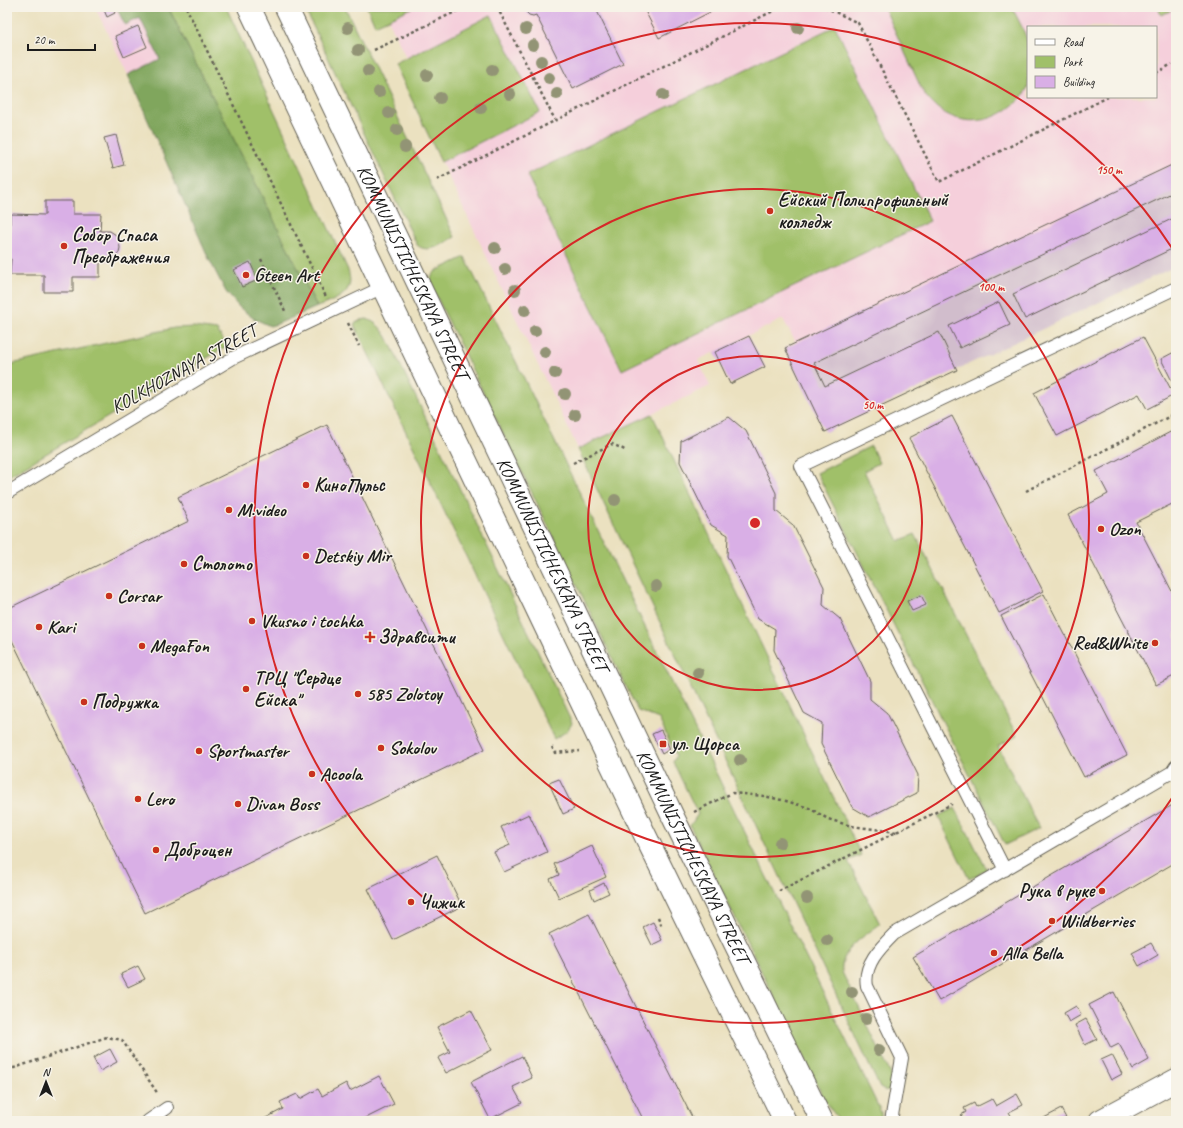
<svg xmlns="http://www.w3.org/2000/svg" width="1183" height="1128" font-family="Caveat,sans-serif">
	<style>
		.built { fill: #f5cfdb; fill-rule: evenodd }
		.industrial { fill: #d1bdcc }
		.green { fill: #a0c069; stroke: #5e6e42 }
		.forest { fill: #80a65d; stroke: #4e613c }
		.building { fill: #d9afe6 }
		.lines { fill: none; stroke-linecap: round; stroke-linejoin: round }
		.service-casing { stroke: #646155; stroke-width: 14 }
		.tertiary-casing { stroke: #646155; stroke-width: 24 }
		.primary-casing { stroke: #646155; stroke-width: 24 }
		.path { stroke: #646155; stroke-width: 2.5; stroke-dasharray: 3 3; stroke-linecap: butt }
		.service { stroke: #fff; stroke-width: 12 }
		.tertiary { stroke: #fff; stroke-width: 22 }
		.primary { stroke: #fff; stroke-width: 22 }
		.tree { fill: #929475 }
		.ring { fill: none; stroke: #d62828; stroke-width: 2 }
		.poi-dot { fill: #c8321e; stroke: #f7f3e8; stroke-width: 1.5 }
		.labels { text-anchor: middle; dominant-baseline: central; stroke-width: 3; stroke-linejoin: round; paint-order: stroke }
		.poi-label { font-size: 19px; font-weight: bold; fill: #1c1c1c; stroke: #f7f3e8; text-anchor: start }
		.street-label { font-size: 19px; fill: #1c1c1c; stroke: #f7f3e8 }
		.centre { fill: #d62828; stroke: #f7f3e8; stroke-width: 2 }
		.ring-label { font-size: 12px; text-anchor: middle; font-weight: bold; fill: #d62828; stroke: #f7f3e8; stroke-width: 3; stroke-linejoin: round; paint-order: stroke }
	</style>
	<rect width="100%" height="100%" fill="#f7f3e8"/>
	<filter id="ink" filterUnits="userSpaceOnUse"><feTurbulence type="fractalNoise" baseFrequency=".025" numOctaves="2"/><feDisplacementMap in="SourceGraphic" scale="8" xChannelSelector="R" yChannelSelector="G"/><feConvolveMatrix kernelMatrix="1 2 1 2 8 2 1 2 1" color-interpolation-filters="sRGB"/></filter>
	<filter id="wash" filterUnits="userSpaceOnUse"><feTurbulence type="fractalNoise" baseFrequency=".012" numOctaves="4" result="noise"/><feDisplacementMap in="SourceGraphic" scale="16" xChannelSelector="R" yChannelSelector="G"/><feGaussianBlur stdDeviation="0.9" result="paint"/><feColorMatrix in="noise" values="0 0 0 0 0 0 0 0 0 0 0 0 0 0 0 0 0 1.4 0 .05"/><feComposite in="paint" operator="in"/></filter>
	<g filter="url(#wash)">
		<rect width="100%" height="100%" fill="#ebe1c0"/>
		<path class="built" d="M95,7h21l9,18 15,-7 20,42 -32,15z
			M367,7h809v156l-380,180 -13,-24 -85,41 12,26 -132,63 -183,-385 11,-6 -18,-39 -13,6zM1028,27h128v70h-128z"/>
		<path class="industrial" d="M1176,163v103l-351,166 -40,-83z"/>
		<path class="green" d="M168,7h58l122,263c1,4 3,11 1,16 -4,12 -22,17 -32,21z
			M304,7h41l110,230c-11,6 -26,18 -38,8z
			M367,7h47l-39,18z
			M884,7h128c5,11 12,22 15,33 3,8 1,19 1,28 0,5 1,13 0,18 -2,7 -9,15 -15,19 -30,26 -71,19 -91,-15z
			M1158,7h13l-1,4 -9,4z
			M491,15l49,97 -99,50 -46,-98z
			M835,26l95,195 -308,149 -95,-195z
			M465,257l416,855v9h-41l-14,-18 -136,-277 8,-12 -25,-52 3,-6 -17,-37 -21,-8 -207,-426c-1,-6 0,-9 5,-14z
			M367,319c10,4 14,9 20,18l185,386c-4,9 -10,11 -18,16l-200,-415 7,-4z
			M194,327l23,3 10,16 -220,131v-112l167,-37z
			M652,414l209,441 -13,6 32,63c-14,11 -41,26 -38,48l53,111c-4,7 -8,10 -15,5l-302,-639z
			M871,446l8,17 -15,8 35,70 16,-7 102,202 -19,10 41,82 -34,17 -188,-372z
			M955,808l32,62 -18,9 -31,-63z"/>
		<path class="forest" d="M116,7h52l149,300 -40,17 -7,2 -17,-8 -14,-11 -13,-15 -17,-33 -81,-184 32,-16 -20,-41 -15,7z"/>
		<g id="blocks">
			<path class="building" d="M112,7l3,6 -8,4 -3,-7z
				M525,7h70l28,57 -50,25 -37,-74 -3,1 -4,-1 -4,-4z
				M643,7h77l-61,31z
				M138,26l9,21 -23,10 -9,-21z
				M116,135l8,30 -11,3 -9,-30z
				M1176,163v28l-362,172 11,23 114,-54 18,38 -132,62 -40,-84z
				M45,201h28v13h28l-1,17h10l6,4 3,6 1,7 -1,4 -3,5 -6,4h-10v16h-27v15h-29v-17h-34l1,-16h-4v-28h3v-17l35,1z
				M1176,217v30l-151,72 -12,-25z
				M250,262l8,18 -16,7 -8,-17z
				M999,302l11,23 -50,23 -11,-22z
				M749,336l16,31 -35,17 -15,-32z
				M1143,337l31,58 -27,14 -8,-15 -82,42 -23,-43z
				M1176,351v38l-15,-30z
				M952,416l91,175 -44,22 -90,-175z
				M729,417l17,14 30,62v18l17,14 31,62 -1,18 17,14 30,62v18l17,14 31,62 -1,18 -48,24 -17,-10 -31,-63 1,-21 -18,-10 -30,-63 1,-21 -17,-10 -31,-63 1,-21 -17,-10 -31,-63 1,-21z
				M327,425l158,324 -340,164 -138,-283v-21l182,-88 -11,-24z
				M1176,429v73l-40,20 40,77v76l-20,10 -88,-170 40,-21 -12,-23z
				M1044,594l83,161 -43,22 -83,-161z
				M921,595l5,10 -14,6 -5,-10z
				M661,730l9,19 -8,5 -10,-20z
				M559,779l15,30 -11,5 -14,-31z
				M1176,803v59l-237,139 -26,-44z
				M529,814l18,38 -43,20 -10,-20 16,-7 -9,-18z
				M592,846l14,31 -47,21 -9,-19 9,-4 -5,-11z
				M437,855l25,51 -69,34 -25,-51z
				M604,883l5,10 -15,7 -4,-10z
				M589,914l105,207h-50l-95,-187z
				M653,922l9,18 -10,5 -9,-18z
				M1151,943l7,12 -19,11 -7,-13z
				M138,966l7,13 -17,8 -7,-13z
				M1114,992l35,68 -16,9 -14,-25 -8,4 -22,-43z
				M1076,1006l5,9 -12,7 -5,-9z
				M471,1010l21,40 -46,23 -8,-15 12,-6 -13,-25z
				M1086,1019l11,20 -12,6 -10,-20z
				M110,1049l7,13 -17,9 -7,-13z
				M1112,1055l10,19 -11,6 -10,-20z
				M522,1056l10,22 -19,9 9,16 -32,16 -19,-37z
				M379,1076l15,28 -34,17h-95l-1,-2 19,-10 -3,-7 17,-8 3,5 18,-10 4,7 24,-13 4,8z
				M1017,1094l6,11 -14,7 5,9h-49l-4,-6 5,-3 -2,-4 10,-5 2,4 16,-8 4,7z
				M1061,1109l5,9 -7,3h-14l-1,-3z"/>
		</g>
	</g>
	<g filter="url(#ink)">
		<use href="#blocks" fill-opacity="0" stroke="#646155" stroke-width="1"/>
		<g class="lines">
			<defs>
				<path id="service" d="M7,493l226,-135 150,-71
					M1005,870l-204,-404 375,-178
					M148,1121l19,-13
					M891,1121l11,-63 -35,-72c-4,-21 13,-38 27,-52l278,-162 4,-6"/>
				<path id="tertiary" d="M1100,1121l76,-41"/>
				<g id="primary">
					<path d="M249,7l396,828 140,286"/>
					<path id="s1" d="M286,7l389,814 147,300"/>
				</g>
			</defs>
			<use href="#service" class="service-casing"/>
			<use href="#tertiary" class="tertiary-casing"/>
			<use href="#primary" class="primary-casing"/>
			<path class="path" d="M186,7l140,290
				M497,7l58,113
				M825,7l33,16 81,159 169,-85
				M374,50l92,-43
				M1156,73l16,-9
				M437,180l344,-173
				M261,259l25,54
				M348,323l11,23
				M573,463l39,-19 15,7
				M1026,491l150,-78
				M552,747l3,6 25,-2
				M694,812l38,-19 32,3 22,5 23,7 19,11 23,7 46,6
				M779,891l173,-87
				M658,917l4,10
				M7,1067l7,1 93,-31 15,3 36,54"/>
			<use href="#service" class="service"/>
			<use href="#tertiary" class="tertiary"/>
			<use href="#primary" class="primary"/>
		</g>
		<g class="tree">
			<circle cx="348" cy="28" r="6"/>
			<circle cx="798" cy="28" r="6"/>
			<circle cx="526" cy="29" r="6"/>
			<circle cx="533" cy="45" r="6"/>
			<circle cx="358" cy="50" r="6"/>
			<circle cx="541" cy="61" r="6"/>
			<circle cx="492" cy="70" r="6"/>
			<circle cx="368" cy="71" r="6"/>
			<circle cx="427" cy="75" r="6"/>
			<circle cx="549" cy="78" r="6"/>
			<circle cx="379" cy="92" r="6"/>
			<circle cx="510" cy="94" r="6"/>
			<circle cx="557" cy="94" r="6"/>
			<circle cx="663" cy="95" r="6"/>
			<circle cx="440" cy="98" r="6"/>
			<circle cx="481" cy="108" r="6"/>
			<circle cx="389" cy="113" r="6"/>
			<circle cx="397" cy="130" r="6"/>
			<circle cx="405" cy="147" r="6"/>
			<circle cx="495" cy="248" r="6"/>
			<circle cx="505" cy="269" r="6"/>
			<circle cx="515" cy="290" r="6"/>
			<circle cx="525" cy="310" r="6"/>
			<circle cx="535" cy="331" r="6"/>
			<circle cx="545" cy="352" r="6"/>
			<circle cx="555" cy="373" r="6"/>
			<circle cx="565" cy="394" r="6"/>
			<circle cx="575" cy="415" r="6"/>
			<circle cx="615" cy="500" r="6"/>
			<circle cx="656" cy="586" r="6"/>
			<circle cx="698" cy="673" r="6"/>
			<circle cx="740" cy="760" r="6"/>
			<circle cx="780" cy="843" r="6"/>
			<circle cx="807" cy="898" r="6"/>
			<circle cx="827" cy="940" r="6"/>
			<circle cx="852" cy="992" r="6"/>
			<circle cx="866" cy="1019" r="6"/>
			<circle cx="879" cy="1050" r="6"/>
		</g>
	</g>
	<g class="ring">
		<circle cx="755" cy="523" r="167"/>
		<circle cx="755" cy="523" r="334"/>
		<path d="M1174 795A500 500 0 1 1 1174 251"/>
	</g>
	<g class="poi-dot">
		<circle cx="770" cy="211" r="4"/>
		<circle cx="64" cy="246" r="4"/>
		<circle cx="246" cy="275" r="4"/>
		<circle cx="306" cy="485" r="4"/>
		<circle cx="229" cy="510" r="4"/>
		<circle cx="1101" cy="529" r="4"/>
		<circle cx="306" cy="556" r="4"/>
		<circle cx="184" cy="564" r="4"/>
		<circle cx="109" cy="596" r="4"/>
		<circle cx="252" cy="621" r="4"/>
		<circle cx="39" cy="627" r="4"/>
		<path d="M368 631h4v4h4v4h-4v4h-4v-4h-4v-4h4z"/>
		<circle cx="1155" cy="643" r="4"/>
		<circle cx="142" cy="646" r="4"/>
		<circle cx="246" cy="689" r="4"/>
		<circle cx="358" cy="694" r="4"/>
		<circle cx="84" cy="702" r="4"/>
		<rect x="659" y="740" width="8" height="8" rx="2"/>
		<circle cx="381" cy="748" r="4"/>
		<circle cx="199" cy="751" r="4"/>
		<circle cx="312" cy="774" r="4"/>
		<circle cx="138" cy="799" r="4"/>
		<circle cx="238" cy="804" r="4"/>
		<circle cx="156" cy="850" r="4"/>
		<circle cx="1102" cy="891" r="4"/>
		<circle cx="411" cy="902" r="4"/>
		<circle cx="1052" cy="921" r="4"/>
		<circle cx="994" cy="953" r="4"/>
	</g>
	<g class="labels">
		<g class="poi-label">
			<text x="778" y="200">Ейский Полипрофильный<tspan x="778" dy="22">колледж</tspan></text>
			<text x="72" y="235">Собор Спаса<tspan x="72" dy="22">Преображения</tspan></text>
			<text x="254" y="275">Gteen Art</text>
			<text x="314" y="485">КиноПульс</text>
			<text x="237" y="510">M.video</text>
			<text x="1109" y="529">Ozon</text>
			<text x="314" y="556">Detskiy Mir</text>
			<text x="192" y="564">Столото</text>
			<text x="117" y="596">Corsar</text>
			<text x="260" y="621">Vkusno i tochka</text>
			<text x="47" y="627">Kari</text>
			<text x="378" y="637">Здравсити</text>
			<text x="1147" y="643" text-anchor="end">Red&amp;White</text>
			<text x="150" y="646">MegaFon</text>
			<text x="254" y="678">ТРЦ "Сердце<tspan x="254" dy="22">Ейска"</tspan></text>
			<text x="366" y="694">585 Zolotoy</text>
			<text x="92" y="702">Подружка</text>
			<text x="671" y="744">ул. Щорса</text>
			<text x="389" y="748">Sokolov</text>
			<text x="207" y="751">Sportmaster</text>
			<text x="320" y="774">Acoola</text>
			<text x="146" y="799">Lero</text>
			<text x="246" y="804">Divan Boss</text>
			<text x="164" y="850">Доброцен</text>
			<text x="1094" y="891" text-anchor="end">Рука в руке</text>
			<text x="419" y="902">Чижик</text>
			<text x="1060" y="921">Wildberries</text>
			<text x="1002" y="953">Alla Bella</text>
		</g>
		<g class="street-label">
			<text stroke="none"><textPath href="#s1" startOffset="294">KOMMUNISTICHESKAYA STREET</textPath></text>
			<text transform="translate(184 369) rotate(-29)">KOLKHOZNAYA STREET</text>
			<text stroke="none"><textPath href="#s1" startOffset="618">KOMMUNISTICHESKAYA STREET</textPath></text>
			<text stroke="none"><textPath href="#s1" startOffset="942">KOMMUNISTICHESKAYA STREET</textPath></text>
		</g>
	</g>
	<circle cx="755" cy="523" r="6" class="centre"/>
	<g class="ring-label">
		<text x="1109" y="174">150 m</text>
		<text x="991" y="291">100 m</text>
		<text x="873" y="409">50 m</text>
	</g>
	<rect width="1183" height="1128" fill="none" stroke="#f7f3e8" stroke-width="24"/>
	<rect x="1027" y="26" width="130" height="72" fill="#f7f3e8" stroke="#9f9d96"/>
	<rect x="1035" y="39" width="20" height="6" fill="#ffffff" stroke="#9f9d96"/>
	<text x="1063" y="46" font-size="12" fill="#1c1c1c">Road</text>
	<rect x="1035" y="56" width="20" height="12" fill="#a0c069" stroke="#9f9d96"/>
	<text x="1063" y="66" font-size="12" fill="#1c1c1c">Park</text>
	<rect x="1035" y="76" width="20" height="12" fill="#d9afe6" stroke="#9f9d96"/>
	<text x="1063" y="86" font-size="12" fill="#1c1c1c">Building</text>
	<g transform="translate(46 1082)" stroke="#f7f3e8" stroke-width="3" paint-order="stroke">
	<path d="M0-3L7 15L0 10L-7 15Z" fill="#1c1c1c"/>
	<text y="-6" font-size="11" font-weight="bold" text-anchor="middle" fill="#1c1c1c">N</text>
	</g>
	<path d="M28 44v6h67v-6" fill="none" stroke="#1c1c1c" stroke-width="2"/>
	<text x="34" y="44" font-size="12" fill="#1c1c1c" stroke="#f7f3e8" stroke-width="3" paint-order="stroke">20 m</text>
</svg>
